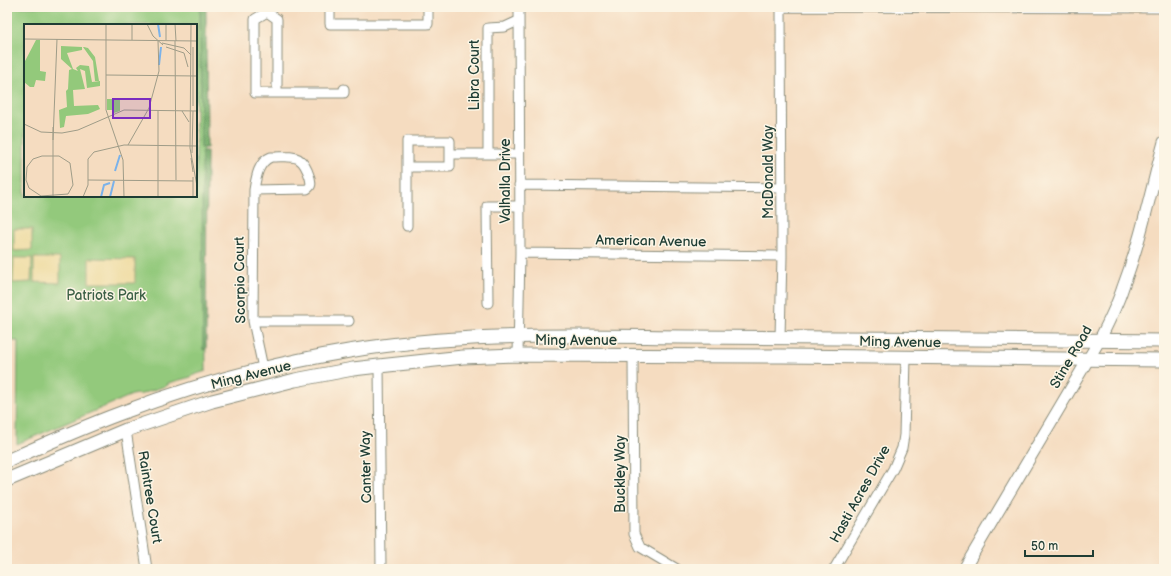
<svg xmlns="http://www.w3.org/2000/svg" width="1171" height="576" font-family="'Balsamiq Sans',sans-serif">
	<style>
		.green { fill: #93c97b; stroke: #598358; fill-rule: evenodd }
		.forest { fill: #76ad6b; stroke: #4a7550 }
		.sand { fill: #eeda9e; stroke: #868c69 }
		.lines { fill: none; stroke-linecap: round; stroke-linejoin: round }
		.minor-casing { stroke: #8a8c7a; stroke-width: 11 }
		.tertiary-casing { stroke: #8a8c7a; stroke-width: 13 }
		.secondary-casing { stroke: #8a8c7a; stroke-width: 15 }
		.minor { stroke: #fff; stroke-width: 9 }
		.tertiary { stroke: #fff; stroke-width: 11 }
		.secondary { stroke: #fff; stroke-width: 13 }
		.labels { text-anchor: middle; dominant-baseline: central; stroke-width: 3; stroke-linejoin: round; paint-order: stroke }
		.street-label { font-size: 14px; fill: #1f3d34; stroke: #fcf5e5 }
		.park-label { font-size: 14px; fill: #3c6046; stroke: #fcf5e5 }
		.inset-river { fill: none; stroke: #7ab2ea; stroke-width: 2 }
		.inset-road { fill: none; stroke: #9f9c88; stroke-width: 1 }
		.view { fill: #7b2cbf; fill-opacity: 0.15; stroke: #7b2cbf; stroke-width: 2 }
		.inset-edge { fill: none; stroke: #1f3d34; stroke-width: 2 }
	</style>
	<rect width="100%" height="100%" fill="#fcf5e5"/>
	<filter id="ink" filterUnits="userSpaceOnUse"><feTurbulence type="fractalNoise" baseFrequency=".025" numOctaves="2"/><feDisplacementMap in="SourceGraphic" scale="8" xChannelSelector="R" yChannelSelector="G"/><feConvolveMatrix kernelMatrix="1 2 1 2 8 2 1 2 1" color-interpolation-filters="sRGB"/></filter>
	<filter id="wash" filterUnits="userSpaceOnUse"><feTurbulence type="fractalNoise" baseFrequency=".012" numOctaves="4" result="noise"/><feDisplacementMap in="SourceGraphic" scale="16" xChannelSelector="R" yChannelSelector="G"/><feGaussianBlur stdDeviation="0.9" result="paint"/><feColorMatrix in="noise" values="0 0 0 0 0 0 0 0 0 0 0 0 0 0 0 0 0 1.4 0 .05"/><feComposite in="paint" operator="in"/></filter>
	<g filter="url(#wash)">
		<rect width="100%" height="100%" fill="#f5dcc0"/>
		<path class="green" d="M7,7h195l4,364 -15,5v1l-23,6v2l-29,10 -3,-1 -4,1 -115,49 1,-103h-11zM25,25h171v171h-171z"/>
		<path class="forest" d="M200,7h6l1,141h-6z
			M202,151h5l-1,198 -3,1z"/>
		<path class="sand" d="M14,229h18v21l-18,1z
			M14,258h18l-1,24 -18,1z
			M34,258h26v25l-26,-1z
			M89,258l46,1v24h-46z"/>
	</g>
	<g filter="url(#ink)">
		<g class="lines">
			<defs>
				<path id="minor" d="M330,7v17h98v-17
					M277,93v-74l-10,-7 -12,7v74h89v-4
					M450,154h69
					M488,154v-126l17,-1 13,-6
					M271,157c22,0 31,-5 39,21 1,5 2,8 -3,11l-53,1c2,-12 4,-28 17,-33z
					M407,167h43v-26h-43v85
					M519,185l262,3
					M254,190l-1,131 10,47
					M520,253l262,3
					M488,303l-1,-97h32
					M253,321h96
					M780,337l2,-81 -1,-249 383,1
					M518,355l2,-102 -1,-246
					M633,356l1,178 6,13 37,22
					M379,366l2,203
					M126,430l21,139
					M834,569l59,-100 9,-21 2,-13 2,-77"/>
				<path id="tertiary" d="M964,569l135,-228c9,-18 18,-35 24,-54 18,-47 28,-97 41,-145"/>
				<path id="secondary" d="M7,461c38,-17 76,-34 114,-48 74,-28 150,-49 228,-62 111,-19 224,-15 336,-14 160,0 319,3 479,4
					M7,480l119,-50 86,-29 83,-21 58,-11 26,-3 84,-9 55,-2 264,1 382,4"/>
			</defs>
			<use href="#minor" class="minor-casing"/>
			<use href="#tertiary" class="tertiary-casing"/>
			<use href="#secondary" class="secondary-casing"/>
			<use href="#minor" class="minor"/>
			<use href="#tertiary" class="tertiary"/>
			<use href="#secondary" class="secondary"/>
		</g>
	</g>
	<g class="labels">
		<g class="street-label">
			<text transform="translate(474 75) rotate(-90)">Libra Court</text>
			<text transform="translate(768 172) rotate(-90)">McDonald Way</text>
			<text transform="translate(505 181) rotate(-90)">Valhalla Drive</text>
			<text transform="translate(651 241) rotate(1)">American Avenue</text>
			<text transform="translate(240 280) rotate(-91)">Scorpio Court</text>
			<text x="576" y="340">Ming Avenue</text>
			<text transform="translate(900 342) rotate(1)">Ming Avenue</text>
			<text transform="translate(1071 357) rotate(-60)">Stine Road</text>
			<text transform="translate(251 375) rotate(-14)">Ming Avenue</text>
			<text transform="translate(366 467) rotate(-91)">Canter Way</text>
			<text transform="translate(620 474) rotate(-90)">Buckley Way</text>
			<text transform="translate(860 494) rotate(-61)">Hasti Acres Drive</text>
			<text transform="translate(150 497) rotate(81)">Raintree Court</text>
		</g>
		<g class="park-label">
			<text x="106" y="295">Patriots Park</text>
		</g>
	</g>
	<g transform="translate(24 24)">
		<rect width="173" height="173" fill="#f5dcc0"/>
		<path d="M12,16h4v31l6,1 -1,9 -9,-1 -2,7h-4l-6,-5v-19zM37,22l21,1v3l-15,3 6,16 5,2 -2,-3 4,-3 9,1 3,16 8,-1v5l-13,2 -2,-17 -5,-2 5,20 -12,1 1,16 24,-1 2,4 -12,5 -22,2 -2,11 -4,1 -1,-18 8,-3 -1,-16 2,-2 1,-19 3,-1 -11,-10zM59,23h1l4,1 7,9 4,24h-4l-2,-20zM83,75h13v12l-6,2 -1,-3h-6z" fill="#93c97b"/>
		<path class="inset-river" d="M134,0l2,13M135,41l2,-18M91,147l5,-16M77,173l3,-12 6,-2M86,173l4,-16"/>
		<path class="inset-road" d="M82,0v86l17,50 1,37M123,0l6,12 10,9M151,0l1,17M167,0l-1,124 7,38M0,15l173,2M108,16v-16M142,16v-16M151,17l1,139M138,19l22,5 7,7M142,23l18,6 4,14M169,23v59M82,51l91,1M158,87l7,11M0,100l17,8 21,1 16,-3 46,-20 73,1M29,103v13l4,-101M29,116v56M104,121l21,-37 10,-37 -1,-30M168,129l1,-42M18,132h17l11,7 3,22 -5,9 -27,2 -12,-8 -3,-8 1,-13 6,-8zM167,134l2,14M64,156l105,1M59,173l5,-12v-26l6,-7 30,-7 73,1M134,173v-86M169,173v-20"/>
		<path class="view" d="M89,75h37v19h-37z"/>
		<rect width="173" height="173" class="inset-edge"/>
	</g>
	<rect width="1171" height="576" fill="none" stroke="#fcf5e5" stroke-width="24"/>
	<path d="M1025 550v6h68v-6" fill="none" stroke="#1f3d34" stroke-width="2"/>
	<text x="1031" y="550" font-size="12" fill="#1f3d34" stroke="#fcf5e5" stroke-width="3" paint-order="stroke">50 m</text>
</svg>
